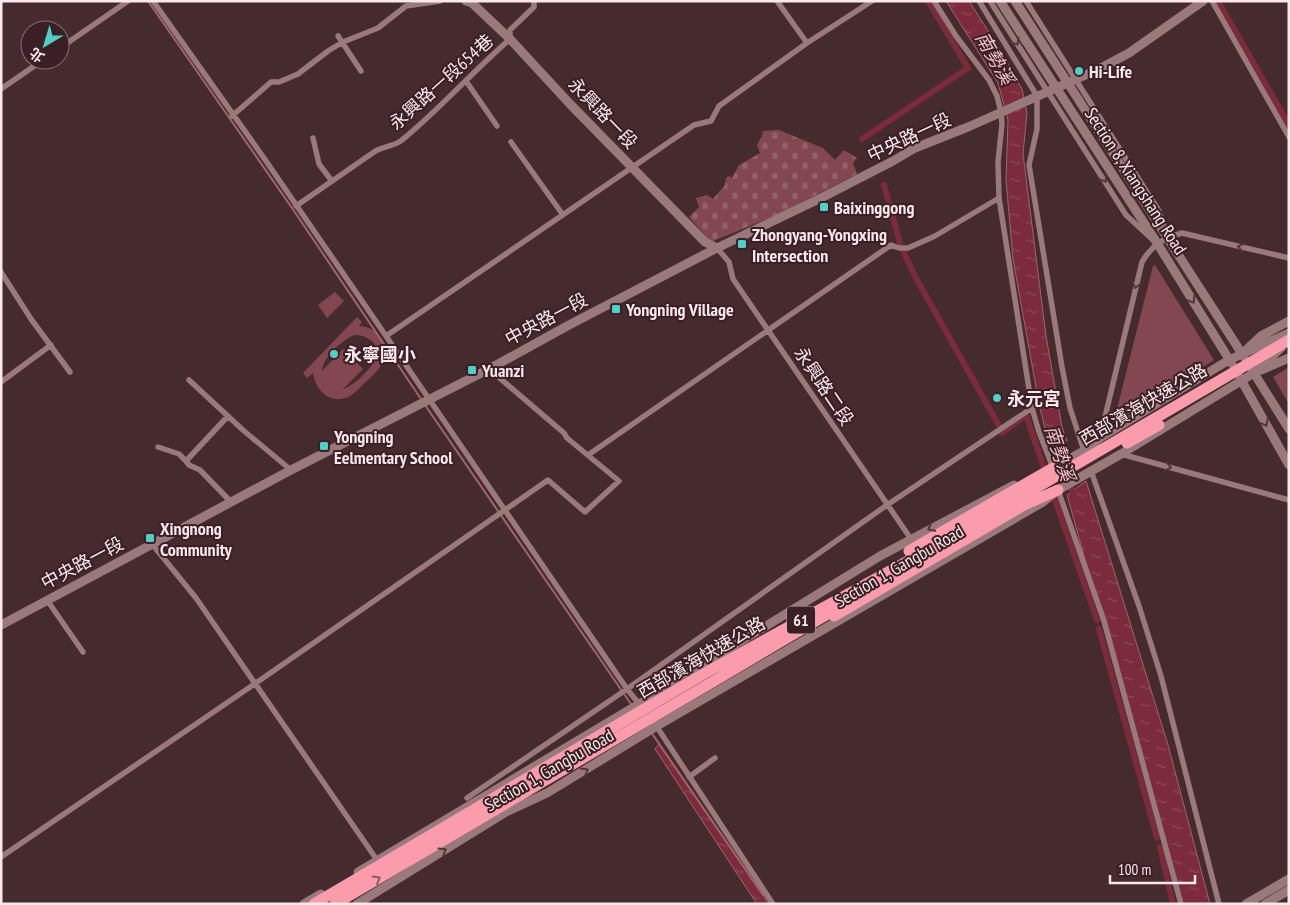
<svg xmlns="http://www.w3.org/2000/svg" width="1290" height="905" font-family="'PT Sans Narrow','Noto Sans TC',sans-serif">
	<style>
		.grass { fill: #824751; fill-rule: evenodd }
		.cemetery { fill: url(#cemetery-stones) }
		.water { fill: url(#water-ripples); stroke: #a16471 }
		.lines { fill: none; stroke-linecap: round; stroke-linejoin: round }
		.stream { stroke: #a16471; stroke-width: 2 }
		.canal { stroke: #7b2b3d; stroke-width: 6 }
		.street { stroke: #9a797d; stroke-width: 5.5 }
		.secondary { stroke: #9a797d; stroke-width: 9 }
		.highway { stroke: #fa9cab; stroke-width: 11 }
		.oneway { stroke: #52363a }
		.oneway2 { stroke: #905861 }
		.poi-dot { fill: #54cdc6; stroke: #3a2024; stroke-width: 2 }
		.labels { text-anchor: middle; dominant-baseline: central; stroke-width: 4; stroke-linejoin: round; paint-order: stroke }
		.shield { fill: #3a2024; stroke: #c1acaf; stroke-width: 1 }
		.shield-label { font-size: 16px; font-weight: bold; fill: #fbe8ea }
		.poi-label { font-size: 18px; font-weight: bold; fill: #fbe8ea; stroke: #3a2024; text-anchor: start }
		.street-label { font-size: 18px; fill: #fbe8ea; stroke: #3a2024 }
		.water-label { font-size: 19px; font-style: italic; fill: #f2c0c7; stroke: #3a2024 }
	</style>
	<defs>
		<pattern id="cemetery-stones" width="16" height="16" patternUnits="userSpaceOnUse" patternTransform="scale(1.25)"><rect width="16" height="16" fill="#824751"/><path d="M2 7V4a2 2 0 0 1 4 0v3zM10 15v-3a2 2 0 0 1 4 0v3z" fill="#95626a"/></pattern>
		<pattern id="water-ripples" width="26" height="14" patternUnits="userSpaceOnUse" patternTransform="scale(1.25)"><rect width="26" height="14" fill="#7b2b3d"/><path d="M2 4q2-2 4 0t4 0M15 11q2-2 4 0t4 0" fill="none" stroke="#8f4a59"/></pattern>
	</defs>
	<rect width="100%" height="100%" fill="#452a2e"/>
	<path class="grass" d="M1155,265l59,95 -95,60 -4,-3 38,-151z
		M335,292l9,9 -17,17 -9,-13z
		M357,317l5,5 -3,4c8,0 16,4 20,10 15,19 0,34 -13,46 -6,5 -11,12 -18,15 -19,8 -33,-8 -35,-24l-6,5 -4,-5zM355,335c12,0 25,8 21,22 -2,10 -24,30 -33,32l20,-20 -20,-20 -21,22c1,-14 21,-32 33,-36z
		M1289,367v37l-16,-27z"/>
	<path class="cemetery" d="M779,130l44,18 12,12 9,-10 13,8 -4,5 4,11 -78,40 -68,28 -22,-25 10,-10 -3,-9 11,-3 6,4 12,-14 1,-7 3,-2 3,2 7,-13 21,-12 -3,-8 5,-9 1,-5z"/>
	<path class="water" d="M946,1h23l30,47 23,41 5,24 -4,41 23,182 16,91 5,14 -17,8 -11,-45 -26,-145 -7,-79 2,-60 -10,-37z
		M1086,481l82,264 42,159h-29l-114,-409z
		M659,744l110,160h-12l-102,-155z"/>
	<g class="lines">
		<path class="stream" d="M148,1l144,207 129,191
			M425,405l206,299
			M651,732l112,163"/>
		<path class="canal" d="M1218,1l71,124
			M862,139l106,-71 -40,-67
			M884,185l16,58
			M904,253l13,27 81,144
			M1002,433l24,-18 18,53
			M1053,438l21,59
			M1054,497l43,123
			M1099,629l58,209
			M1160,847l13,57"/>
		<path class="street" d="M153,1l113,160 120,175 241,353 13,16
			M777,1l30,42
			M934,1l22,35 33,44 8,16 4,16 1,12 -4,38 1,36 33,210 7,24 14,36
			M979,1l58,95v33l-8,36 33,202 8,41 14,43
			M990,1l136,214 26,24
			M1026,1l133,210 7,21
			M1212,1l77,136
			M338,36l23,35
			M60,48l68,-47
			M466,81l31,45
			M1,89l42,-29
			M232,116l39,-34h8l19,-8 30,-23 15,-9 35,-14 28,-22 34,-5
			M313,138l6,26 12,16
			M511,142l52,73
			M296,206c26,-18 52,-36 78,-54 8,-6 20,-5 28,-12 38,-31 71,-69 108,-101v-9l24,-23v-6
			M717,248l12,14 4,17 178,260
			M1,272l30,47 39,53
			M386,336l308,-211 17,-4 8,-15 88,-63 65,-42
			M189,380l55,51 47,39
			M1,382l50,-37
			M228,416l-42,45 3,4 11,5 31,32
			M1100,438l42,-176c10,-17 22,-24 40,-29l107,25
			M158,447l21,7 7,7
			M1121,454l168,46
			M588,455l303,-210 8,3h9l27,-12 64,-38
			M1091,471l48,135 22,70 58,228
			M1058,490l46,131 77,283
			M152,544l44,54 181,262
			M47,600l36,52
			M655,724l118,180
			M689,777l26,-19
			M467,798l160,-109 260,-184 145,-97
			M1,857l255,-174 292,-203 37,32 34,-31 -52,-43 -3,-5 -75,-64"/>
		<path class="secondary" d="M466,1l6,2 38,36 60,65 135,138 12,6
			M1000,1l157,242 75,121
			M1015,1l229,356
			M1246,350l15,-14 28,-15
			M1252,370l37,59
			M1261,370l28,-12
			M1240,378l49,87
			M1049,470l35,-19 16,-13 129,-78 60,-27
			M1,625l290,-155 198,-101 80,-44 148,-77 102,-49 74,-38 22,-13 53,-21 131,-58 30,-16 74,-52
			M358,872l281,-168 241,-148 134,-71
			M304,904l17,-10
			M357,904l149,-92 41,-19 110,-67 386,-224 15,-12 63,-36 133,-81 27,-25
			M1246,904l43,-25
			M1265,904l24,-14"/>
		<path class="highway" d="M1127,443l32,-18
			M909,551l144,-83
			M834,616l190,-111 34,-15
			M314,904l393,-232 257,-142 325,-190
			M335,904l503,-296"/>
	</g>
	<defs><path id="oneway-chevron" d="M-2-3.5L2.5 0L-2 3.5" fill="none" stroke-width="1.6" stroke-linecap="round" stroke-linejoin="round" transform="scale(1.25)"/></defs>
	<g class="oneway">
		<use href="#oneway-chevron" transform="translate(1016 42) rotate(57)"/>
		<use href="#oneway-chevron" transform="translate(1104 179) rotate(58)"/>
		<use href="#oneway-chevron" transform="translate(1241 247) rotate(-167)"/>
		<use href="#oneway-chevron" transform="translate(1136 285) rotate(103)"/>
		<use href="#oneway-chevron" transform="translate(1192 300) rotate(58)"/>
		<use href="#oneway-chevron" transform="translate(1265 423) rotate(61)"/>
		<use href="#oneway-chevron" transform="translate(1168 467) rotate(15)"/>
		<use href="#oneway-chevron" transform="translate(931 528) rotate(152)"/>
		<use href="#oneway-chevron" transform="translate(585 771) rotate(-30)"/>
		<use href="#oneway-chevron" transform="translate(443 851) rotate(-32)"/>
	</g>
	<use class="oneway2" href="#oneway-chevron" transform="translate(377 879) rotate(-31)"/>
	<g class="poi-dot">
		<circle cx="1079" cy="71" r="5"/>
		<rect x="819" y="202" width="10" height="10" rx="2.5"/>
		<rect x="737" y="239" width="10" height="10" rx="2.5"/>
		<rect x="611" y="304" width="10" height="10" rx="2.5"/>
		<circle cx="334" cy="354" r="5"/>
		<rect x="467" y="365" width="10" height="10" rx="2.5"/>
		<circle cx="997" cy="398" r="5"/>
		<rect x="319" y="441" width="10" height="10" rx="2.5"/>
		<rect x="145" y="533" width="10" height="10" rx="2.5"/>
	</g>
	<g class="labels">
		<rect class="shield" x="787" y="606.5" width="28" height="27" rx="4"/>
		<g class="shield-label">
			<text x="801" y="620">61</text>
		</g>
		<g class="poi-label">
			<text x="1089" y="71">Hi-Life</text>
			<text x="834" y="207">Baixinggong</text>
			<text x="752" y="234">Zhongyang-Yongxing<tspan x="752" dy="21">Intersection</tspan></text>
			<text x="626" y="309">Yongning Village</text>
			<text x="344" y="354">永寧國小</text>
			<text x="482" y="370">Yuanzi</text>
			<text x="1007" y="398">永元宮</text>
			<text x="334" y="436">Yongning<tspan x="334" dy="21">Eelmentary School</tspan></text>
			<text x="160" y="528">Xingnong<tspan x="160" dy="21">Community</tspan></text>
		</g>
		<g class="street-label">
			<text transform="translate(441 82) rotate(-42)">永興路一段654巷</text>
			<text transform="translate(603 113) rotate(46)">永興路一段</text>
			<text transform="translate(909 137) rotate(-25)">中央路一段</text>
			<text transform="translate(1136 181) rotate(57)">Section 8, Xiangshang Road</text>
			<text transform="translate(546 319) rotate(-28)">中央路一段</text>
			<text transform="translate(824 386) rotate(56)">永興路二段</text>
			<text transform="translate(1143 404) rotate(-30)">西部濱海快速公路</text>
			<text transform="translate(82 563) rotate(-28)">中央路一段</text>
			<text transform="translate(899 566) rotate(-30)">Section 1, Gangbu Road</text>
			<text transform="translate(701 657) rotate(-30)">西部濱海快速公路</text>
			<text transform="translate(549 770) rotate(-30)">Section 1, Gangbu Road</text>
		</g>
		<g class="water-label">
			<text transform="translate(995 58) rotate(60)">南勢溪</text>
			<text transform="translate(1060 453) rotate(72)">南勢溪</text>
		</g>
	</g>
	<rect width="1290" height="905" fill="none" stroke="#fbe8ea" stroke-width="5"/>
	<g transform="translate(45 45) rotate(218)"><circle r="24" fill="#3a2024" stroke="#877073"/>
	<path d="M0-4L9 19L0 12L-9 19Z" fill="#54cdc6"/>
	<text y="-8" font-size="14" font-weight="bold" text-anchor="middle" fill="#fbe8ea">北</text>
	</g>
	<path d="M1110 875v8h85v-8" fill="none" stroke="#fbe8ea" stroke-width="2.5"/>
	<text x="1118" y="875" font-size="15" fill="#fbe8ea" stroke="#3a2024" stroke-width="4" paint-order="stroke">100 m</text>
</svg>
